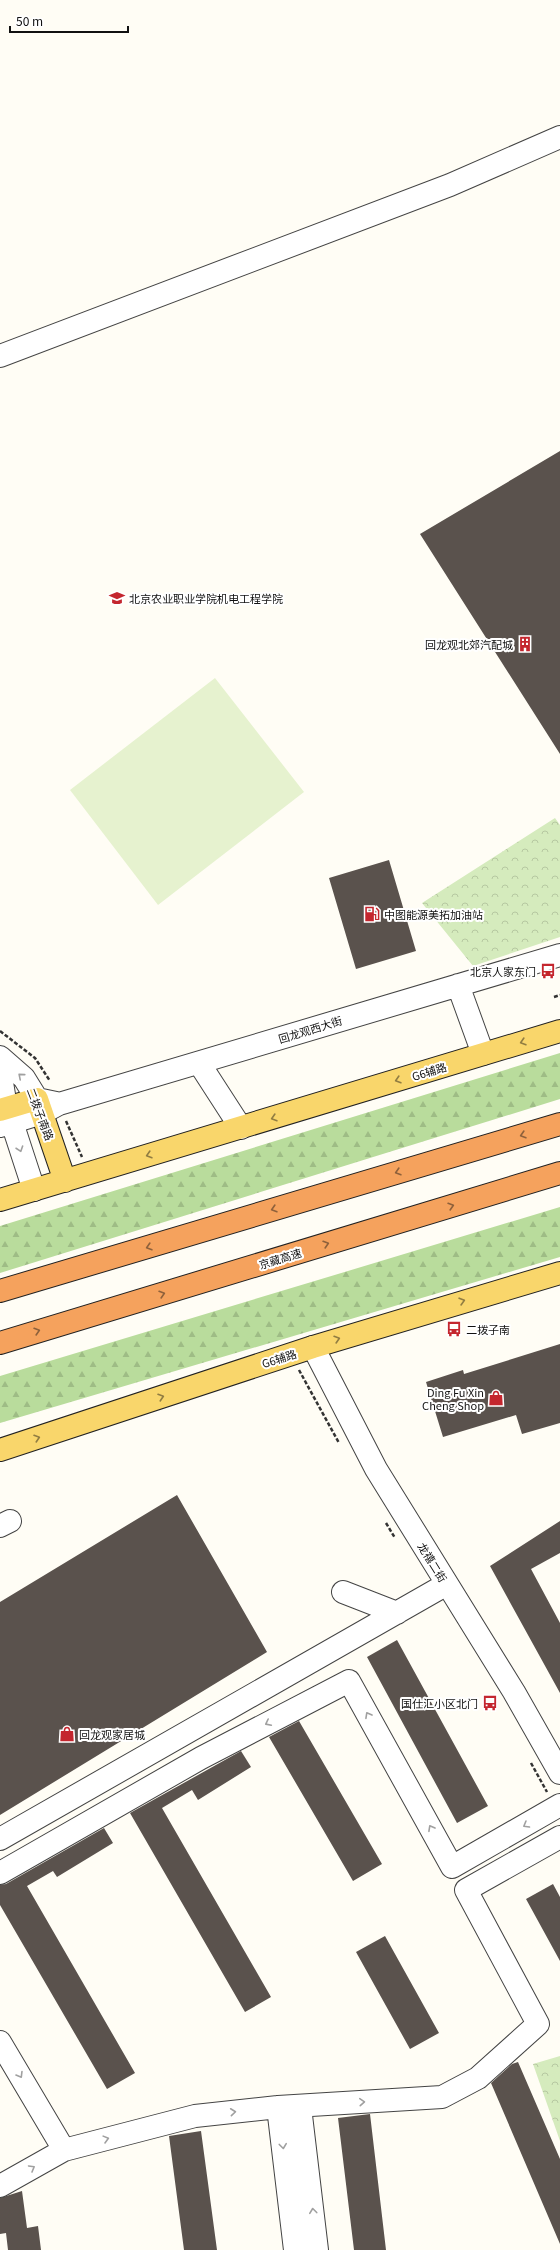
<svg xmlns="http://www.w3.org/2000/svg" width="560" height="2250" font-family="Georgia,'Noto Sans SC',serif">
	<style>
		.forest { fill: url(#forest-firs) }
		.park { fill: url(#park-crowns) }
		.pitch { fill: #e6f2cf }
		.building { fill: #5a524d }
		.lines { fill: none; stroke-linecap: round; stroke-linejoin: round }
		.minor-casing { stroke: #444; stroke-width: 24 }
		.major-casing { stroke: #222; stroke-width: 24 }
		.highway-casing { stroke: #222; stroke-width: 24 }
		.path { stroke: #333; stroke-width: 2.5; stroke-dasharray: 4 2; stroke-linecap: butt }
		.minor { stroke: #fff; stroke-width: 22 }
		.major { stroke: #f9d66b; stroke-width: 22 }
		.highway { stroke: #f5a25d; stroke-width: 22 }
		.oneway { stroke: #917d42 }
		.oneway2 { stroke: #a0a0a0 }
		.oneway3 { stroke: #8e613b }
		.labels { text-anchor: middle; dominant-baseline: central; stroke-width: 4; stroke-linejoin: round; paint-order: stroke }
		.poi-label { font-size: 11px; fill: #111; stroke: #fff; text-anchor: start }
		.street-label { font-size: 11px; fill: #111; stroke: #fff }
	</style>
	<defs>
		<pattern id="forest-firs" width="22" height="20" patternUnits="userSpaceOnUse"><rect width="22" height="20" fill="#b9dc9c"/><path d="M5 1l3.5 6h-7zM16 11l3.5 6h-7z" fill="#9ebc85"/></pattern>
		<pattern id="park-crowns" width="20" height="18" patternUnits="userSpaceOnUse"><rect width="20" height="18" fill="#d5ebbd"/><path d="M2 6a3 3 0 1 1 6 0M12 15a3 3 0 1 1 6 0" fill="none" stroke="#b6c8a1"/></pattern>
	</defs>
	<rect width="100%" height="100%" fill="#fffdf5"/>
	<path class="forest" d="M560,1053v46l-560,174v-47z
		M560,1207v50l-560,166v-47z"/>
	<path class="park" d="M555,818l5,7v112l-87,29 -51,-63z
		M560,2056v85l-27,-77z"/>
	<path class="pitch" d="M215,678l89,114 -146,113 -88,-115z"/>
	<path class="building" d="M560,451v303l-140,-220z
		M389,860l27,91 -60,18 -27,-91z
		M560,1344v79l-38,11 -6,-19 -73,22 -17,-55 37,-12 1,4z
		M177,1495l90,157 -267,163v-213z
		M560,1521v32l-29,16 29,54v70l-70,-127z
		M397,1640l91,166 -31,17 -90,-166z
		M299,1721l83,143 -29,17 -84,-144z
		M241,1751l10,16 -53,33 -6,-10 -30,18 109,189 -26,15 -115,-199z
		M104,1828l9,15 -56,34 -4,-6 -26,15 108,187 -28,16 -107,-184v-20l6,-1z
		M553,1884l7,13v64l-34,-62z
		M385,1936l54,97 -29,16 -54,-97z
		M518,2062l42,97v85l-69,-161 21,-19z
		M370,2114l16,136h-32l-16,-132z
		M201,2131l16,119h-33l-15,-114z
		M22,2191l5,37 11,-2 3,24h-33l-2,-17 -6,1v-36z"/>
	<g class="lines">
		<defs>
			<path id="minor" d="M0,356l450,-171 110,-48
				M458,985l25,69
				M0,1057l24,21 13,21 19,4
				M199,1063l42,65
				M0,1070l5,31 29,89
				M0,1126l42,-13 17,-9 501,-149
				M313,1347l63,122 138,223 46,81
				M0,1526l10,-5
				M343,1592l54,21
				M0,1839l447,-255
				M0,1873l201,-115 148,-77 103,186 108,-62
				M0,2042l64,108 131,-34 83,-9 164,-10 36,-19 60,-54 -72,-134 94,-53
				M278,2107l17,143
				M300,2107l17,143
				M0,2186l64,-36"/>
			<path id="major" d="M0,1110l37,-11 28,82
				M0,1200l560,-169
				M0,1450l313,-103 247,-74"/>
			<path id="highway" d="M0,1291l560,-167
				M0,1343l560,-170"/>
		</defs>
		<use href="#minor" class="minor-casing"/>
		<use href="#major" class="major-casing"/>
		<use href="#highway" class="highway-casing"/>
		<path class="path" d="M554,997l6,-2
			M0,1031l35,27 15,23
			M66,1121l16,36
			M299,1370l40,73
			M386,1523l9,15
			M531,1763l16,29"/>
		<use href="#minor" class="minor"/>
		<use href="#major" class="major"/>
		<use href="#highway" class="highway"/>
	</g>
	<defs><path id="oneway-chevron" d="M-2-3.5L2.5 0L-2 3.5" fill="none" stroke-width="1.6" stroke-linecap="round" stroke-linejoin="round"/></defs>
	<g class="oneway">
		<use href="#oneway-chevron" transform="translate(523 1042) rotate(163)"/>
		<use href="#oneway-chevron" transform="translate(398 1080) rotate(163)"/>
		<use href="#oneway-chevron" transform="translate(274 1118) rotate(163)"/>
		<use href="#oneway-chevron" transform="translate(149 1155) rotate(163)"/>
		<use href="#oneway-chevron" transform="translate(462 1301) rotate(-16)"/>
		<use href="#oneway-chevron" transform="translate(337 1339) rotate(-17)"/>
		<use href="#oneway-chevron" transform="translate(161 1397) rotate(-18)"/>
		<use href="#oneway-chevron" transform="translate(37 1438) rotate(-18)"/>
	</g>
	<g class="oneway2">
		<use href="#oneway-chevron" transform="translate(21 1076) rotate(-139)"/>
		<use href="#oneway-chevron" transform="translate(20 1149) rotate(71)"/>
		<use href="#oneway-chevron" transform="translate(368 1715) rotate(-119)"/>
		<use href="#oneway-chevron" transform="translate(268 1723) rotate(153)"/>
		<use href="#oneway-chevron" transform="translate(526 1825) rotate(150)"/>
		<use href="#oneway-chevron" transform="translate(431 1828) rotate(-119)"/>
		<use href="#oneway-chevron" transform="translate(20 2075) rotate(59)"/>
		<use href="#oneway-chevron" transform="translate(362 2102) rotate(-4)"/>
		<use href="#oneway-chevron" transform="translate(233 2112) rotate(-6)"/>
		<use href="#oneway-chevron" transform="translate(106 2139) rotate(-15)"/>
		<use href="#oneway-chevron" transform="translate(283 2146) rotate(83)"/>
		<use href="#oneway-chevron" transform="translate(32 2168) rotate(-30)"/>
		<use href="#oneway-chevron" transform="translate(313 2211) rotate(-97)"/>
	</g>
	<g class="oneway3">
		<use href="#oneway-chevron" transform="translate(523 1135) rotate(163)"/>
		<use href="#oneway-chevron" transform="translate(398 1172) rotate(163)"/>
		<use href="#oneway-chevron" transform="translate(451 1206) rotate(-17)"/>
		<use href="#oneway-chevron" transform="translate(274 1209) rotate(163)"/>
		<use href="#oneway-chevron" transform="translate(326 1244) rotate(-17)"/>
		<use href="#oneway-chevron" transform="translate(149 1247) rotate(163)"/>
		<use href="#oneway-chevron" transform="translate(162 1294) rotate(-17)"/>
		<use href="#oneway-chevron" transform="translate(37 1331) rotate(-17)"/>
	</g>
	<defs>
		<symbol id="university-bare" viewBox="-9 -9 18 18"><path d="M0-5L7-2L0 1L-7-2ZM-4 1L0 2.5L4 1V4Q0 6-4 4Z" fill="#c4262e" stroke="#fff" stroke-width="2.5" paint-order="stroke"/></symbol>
		<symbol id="building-bare" viewBox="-9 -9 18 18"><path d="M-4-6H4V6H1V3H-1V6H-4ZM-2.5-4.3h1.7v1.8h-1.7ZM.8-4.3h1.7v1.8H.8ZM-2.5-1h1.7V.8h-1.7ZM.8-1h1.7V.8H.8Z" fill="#c4262e" stroke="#fff" stroke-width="2.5" paint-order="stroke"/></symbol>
		<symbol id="fuel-bare" viewBox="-9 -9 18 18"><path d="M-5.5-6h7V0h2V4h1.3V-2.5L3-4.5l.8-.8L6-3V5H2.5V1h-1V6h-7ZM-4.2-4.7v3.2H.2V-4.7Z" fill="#c4262e" stroke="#fff" stroke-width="2.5" paint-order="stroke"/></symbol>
		<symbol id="bus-bare" viewBox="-9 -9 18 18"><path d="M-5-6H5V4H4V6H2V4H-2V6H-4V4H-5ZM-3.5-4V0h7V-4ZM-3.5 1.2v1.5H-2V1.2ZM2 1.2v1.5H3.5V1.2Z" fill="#c4262e" stroke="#fff" stroke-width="2.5" paint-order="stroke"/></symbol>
		<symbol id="shop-bare" viewBox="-9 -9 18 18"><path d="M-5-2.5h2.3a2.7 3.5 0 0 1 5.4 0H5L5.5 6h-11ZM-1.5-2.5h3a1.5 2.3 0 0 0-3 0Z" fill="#c4262e" stroke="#fff" stroke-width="2.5" paint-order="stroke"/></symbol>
	</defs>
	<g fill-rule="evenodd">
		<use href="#university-bare" x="106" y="587" width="22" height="22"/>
		<use href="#building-bare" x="514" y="633" width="22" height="22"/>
		<use href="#fuel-bare" x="361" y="903" width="22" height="22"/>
		<use href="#bus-bare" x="537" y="960" width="22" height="22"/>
		<use href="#bus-bare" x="443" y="1318" width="22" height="22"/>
		<use href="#shop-bare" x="485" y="1387" width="22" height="22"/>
		<use href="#bus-bare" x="479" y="1692" width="22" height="22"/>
		<use href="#shop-bare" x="56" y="1723" width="22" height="22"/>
	</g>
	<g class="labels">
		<g class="poi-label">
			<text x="129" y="598">北京农业职业学院机电工程学院</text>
			<text x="513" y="644" text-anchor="end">回龙观北郊汽配城</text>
			<text x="384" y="914">中图能源美拓加油站</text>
			<text x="536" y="971" text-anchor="end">北京人家东门</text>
			<text x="466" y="1329">二拨子南</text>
			<text x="484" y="1392" text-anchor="end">Ding Fu Xin<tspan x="484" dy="13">Cheng Shop</tspan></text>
			<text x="478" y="1703" text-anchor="end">国仕汇小区北门</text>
			<text x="79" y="1734">回龙观家居城</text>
		</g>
		<g class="street-label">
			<text transform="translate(310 1029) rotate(-17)">回龙观西大街</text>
			<text transform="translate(429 1071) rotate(-17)">G6辅路</text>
			<text transform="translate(41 1114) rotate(69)">二拨子南路</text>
			<text transform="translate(280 1258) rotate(-17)">京藏高速</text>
			<text transform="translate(279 1358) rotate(-18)">G6辅路</text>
			<text transform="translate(433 1562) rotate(58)">龙禧二街</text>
		</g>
	</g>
	<path d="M10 26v6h118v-6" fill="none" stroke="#111111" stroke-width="2"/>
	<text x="16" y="26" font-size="12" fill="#111111" stroke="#ffffff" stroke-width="3" paint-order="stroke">50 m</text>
</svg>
